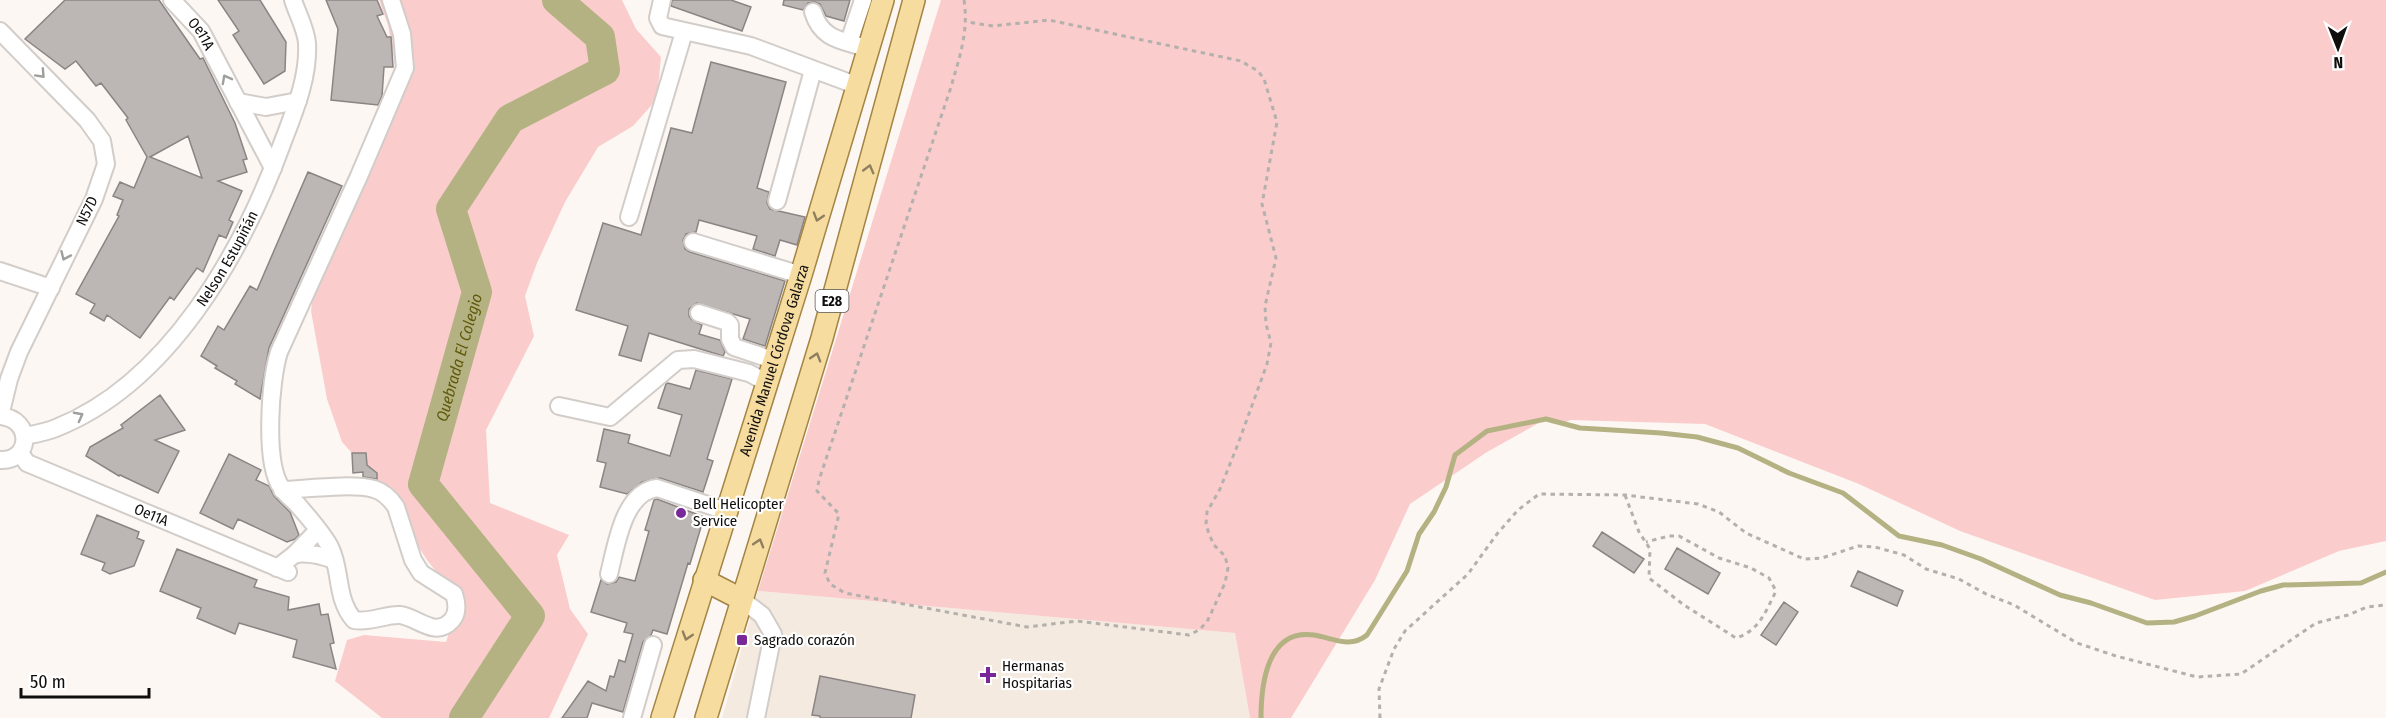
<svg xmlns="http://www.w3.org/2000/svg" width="2386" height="718" font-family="'Fira Sans Condensed',sans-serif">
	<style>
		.built { fill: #f4eae0 }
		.green { fill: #facdcc }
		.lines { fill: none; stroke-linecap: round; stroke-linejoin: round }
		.stream { stroke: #b4b283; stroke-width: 5 }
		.river { stroke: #b4b283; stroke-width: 30 }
		.building { fill: #bcb6b4; stroke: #8a8583; stroke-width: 1.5; fill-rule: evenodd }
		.minor-casing { stroke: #d2cdc9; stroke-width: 20 }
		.major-casing { stroke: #a38443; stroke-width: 24 }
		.path { stroke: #b4b0ad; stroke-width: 3; stroke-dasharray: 4.5 4.5; stroke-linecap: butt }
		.minor { stroke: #fff; stroke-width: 16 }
		.major { stroke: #f7dca0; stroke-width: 21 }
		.oneway { stroke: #9f9f9e }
		.oneway2 { stroke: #8f7f5e }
		.poi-dot { fill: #782898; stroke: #fff; stroke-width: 2 }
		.labels { text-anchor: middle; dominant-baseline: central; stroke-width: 4.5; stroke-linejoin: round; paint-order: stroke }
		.shield { fill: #fff; stroke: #585656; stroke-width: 1.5 }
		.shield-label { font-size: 14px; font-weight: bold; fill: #100e0d }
		.street-label { font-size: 15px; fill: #100e0d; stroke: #fff }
		.poi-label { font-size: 15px; fill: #100e0d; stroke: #fff; text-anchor: start }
		.water-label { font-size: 16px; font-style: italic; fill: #5f5a0b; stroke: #fff }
	</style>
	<rect width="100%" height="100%" fill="#fcf7f3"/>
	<path class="built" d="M758,591l477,42 15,85h-528z"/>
	<path class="green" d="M379,0h243l14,29 25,28 -4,42 -24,27 -35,21 -33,55 -28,61 -12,33 9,40 -48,94 4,73 79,32 -12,20 13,54 18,25 -39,84h-167l-47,-37 12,-41 17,-5 82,7 8,-24 -8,-34 -19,-24 -53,-83 -32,-35 -15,-43 -16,-88 3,-22 85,-202 -11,-62z
		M941,0h1445v541l-47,10 -94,40 -90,9 -195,-69 -101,-47 -154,-60 -134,-4 -8,3 -17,-4 -59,33 -77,52 -35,76 -84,138h-41l-15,-85 -477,-42z"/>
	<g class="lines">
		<path class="stream" d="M1261,718c0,-33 6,-90 53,-83 19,3 36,14 53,0l40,-64 12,-37 15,-22 12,-25 9,-32 32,-24 59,-12 34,9 81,5 36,4 41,11 51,25 54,20 56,43 43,9 39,14 79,36 31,8 56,20 27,-1 21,-6 66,-25 22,-6 78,-2 25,-11"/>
		<path class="river" id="s1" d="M464,718l66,-102 -107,-132 54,-192 -26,-83 59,-90 95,-49 -5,-33 -43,-37"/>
	</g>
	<path class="building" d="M65,0h94l41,59 3,-1 32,65 12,36 -4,1 4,12 -29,9 24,10 -13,29 4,2 -7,16 -7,-3 -16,37 -6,-4 -23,32 -4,-3 -30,41 -33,-23 -3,6 -14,-8 5,-9 -19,-10 43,-78 -2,-1 6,-15 -10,-4 7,-14 14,6 13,-31 -21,-37 2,-2 -27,-35 -5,3 -20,-25 -11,8 -40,-30zM188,136l14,42 -52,-21z
		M218,0h42l26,42 -1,29 -21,13 -31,-49 6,-4z
		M326,0h51l6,14 -6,2 10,21h4l2,30h-9l-2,29 -4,9 -47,-5 7,-71z
		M672,0h59l20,7 -9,24 -71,-25z
		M784,0h66l-6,21 -18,-5 -6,-12 -5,-2 -7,1 -5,7 -20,-5z
		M711,62l75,20 -29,106 12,4 -2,11 3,6 35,8 -8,28 -17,-5 -5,16 -22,-7 4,-13 -58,-16 -3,12 -10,2 -3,6 2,9 5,3 95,29 -20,65 -22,-7 7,-20 -53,-16 -8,6v7l3,4 10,5 -3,9 21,6 5,12 -2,4 -74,-23 -8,28 -22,-6 9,-29 -52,-16 27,-87 38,12 30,-107 21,5z
		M308,172l34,14 -73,162 -9,51 -25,-15 2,-3 -22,-13 2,-2 -16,-10 17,-30 6,4 26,-44 7,4z
		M696,370l36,9 -25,80 6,2 -10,31 -43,-14 -18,4 -15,12 -27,-7 6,-24 -9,-2 7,-32 26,6 -2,8 42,13 12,-41 -24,-7 8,-24 2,-1 22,6z
		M160,395l25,35 -30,10 24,11 -21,42 -38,-18 -1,1 -33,-20 4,-9 33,-19 -2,-3z
		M352,453h14l1,12 10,8v6l-14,-2v-5l-10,1z
		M229,454l32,16 -5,10 13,6 5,10 16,16 9,23 -4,4 -8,3 -49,-23 -5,10 -33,-16z
		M657,499l47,18 -14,47 -2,-1 -21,71 -14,-4 -2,5 -8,7 -20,70 -31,-9 -5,15h-25l26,-37 18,10 4,-15 4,1 5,-17 6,2 8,-28 -9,-2 3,-9 -36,-11 10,-32 6,4 9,-2 3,-5 16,4 14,-50 -4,-1 9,-30z
		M97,515l42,17 -2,6 7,3 -10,25 -24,8 -8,-4 3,-7 -24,-9z
		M1602,532l42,27 -10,14 -41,-27z
		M1677,548l43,25 -12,21 -43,-25z
		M177,549l80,31 -3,7 35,10 -1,13 31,-6 2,11 7,-1 6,29 -4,1 6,25 -43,-12 4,-17 -58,-17 -4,11 -38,-16 4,-10 -41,-17z
		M1858,571l45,20 -6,15 -46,-20z
		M1784,602l14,10 -22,33 -15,-10z
		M820,676l95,19 -4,23h-91v-2l-8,-1z"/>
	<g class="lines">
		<defs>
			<g id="minor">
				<path id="s2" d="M172,0l29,31 72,137"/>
				<path d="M662,0l-4,18 4,8 89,20 107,40"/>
				<path d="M813,12c9,29 30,28 56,37"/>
				<path d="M0,31l87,89 15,21 4,23 -12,35 -75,153 -10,27 -9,37c34,3 31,46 0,44"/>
				<path d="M849,42l14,-42"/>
				<path d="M238,102l28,5 32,-6"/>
				<path d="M777,201l36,-131"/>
				<path d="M629,217l55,-185"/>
				<path d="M693,242l108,33"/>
				<path d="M0,271l51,17"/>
				<path d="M699,313l28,9 3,3v14l4,8 39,13"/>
				<path d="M559,406l51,11 68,-57 16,-1 55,14 17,9"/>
				<path id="s3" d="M25,436c10,-2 21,-4 31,-8 113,-45 186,-175 226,-284 12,-32 27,-66 25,-101 -1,-14 -10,-30 -14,-43"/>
				<path id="s4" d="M20,453l7,10 261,109"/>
				<path d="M282,490c24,-1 70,-7 92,-1 10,3 16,9 22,18l17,53 8,13 33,21c3,9 4,19 -2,26 -17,19 -34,-3 -52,-5 -15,-1 -28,8 -46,5 -19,-22 -12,-49 -24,-73 -8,-15 -22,-30 -33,-43 -6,-6 -12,-10 -16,-17 -17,-25 -11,-106 -2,-135l80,-176 46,-108 -3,-34 -11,-34"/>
				<path d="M295,554c14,-2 26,1 39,6"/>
				<path d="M277,568l18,-14 23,-24"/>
				<path d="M609,574c7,-27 14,-82 48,-86l69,23"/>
				<path d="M741,599l21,16 11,19 -17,84"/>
				<path d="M632,718l21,-73"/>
			</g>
			<g id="major">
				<path d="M704,580l37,19"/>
				<path id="s5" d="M662,718l139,-443 82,-275"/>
				<path d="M706,718l116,-380 92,-338"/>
			</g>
		</defs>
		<use href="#minor" class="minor-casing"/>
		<use href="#major" class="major-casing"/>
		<path class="path" d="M964,0c5,32 -5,59 -14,90l-131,390 -2,11 22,23 -14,59 5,11 15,9 182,34 50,-6 112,14 10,-5 8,-8 18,-39 3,-15 -3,-12 -11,-11 -5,-11 -3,-10 1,-12 13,-23 18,-45 29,-80 4,-21 -5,-19 -1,-18 11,-48 -14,-54 15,-82 -13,-43 -6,-8 -17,-10 -192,-41 -56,6 -26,-4
			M1625,495l14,37 11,17 -1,29 35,27 52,33c23,-7 30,-27 40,-47l-7,-13 -18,-10 -32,-10 -40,-22h-10l-23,6
			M1380,718l-1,-29 15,-40 11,-18 63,-57 29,-40 21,-24 21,-16 86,1 73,9 21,8 27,21 58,26 18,-1 36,-12 17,1 29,8 22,14 33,10 27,15 28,11 63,38 39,13 81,21 44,-3 75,-51 32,-8 19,-8 19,-2"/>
		<use href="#minor" class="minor"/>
		<use href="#major" class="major"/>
	</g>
	<defs><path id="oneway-chevron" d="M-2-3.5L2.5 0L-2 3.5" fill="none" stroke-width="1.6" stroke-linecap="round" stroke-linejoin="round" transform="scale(1.5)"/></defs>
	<g class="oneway">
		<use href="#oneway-chevron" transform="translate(41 74) rotate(47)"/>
		<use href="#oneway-chevron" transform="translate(226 79) rotate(-118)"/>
		<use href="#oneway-chevron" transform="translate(65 256) rotate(114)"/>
		<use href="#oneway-chevron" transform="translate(79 416) rotate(-28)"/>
	</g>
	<g class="oneway2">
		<use href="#oneway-chevron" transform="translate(869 169) rotate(-75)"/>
		<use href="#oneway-chevron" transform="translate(818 217) rotate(107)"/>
		<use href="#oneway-chevron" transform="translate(816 357) rotate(-73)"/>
		<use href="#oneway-chevron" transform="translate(759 543) rotate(-73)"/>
		<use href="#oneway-chevron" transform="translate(687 636) rotate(107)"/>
	</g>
	<g class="poi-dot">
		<circle cx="681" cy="513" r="6"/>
		<rect x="736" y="634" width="12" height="12" rx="3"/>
		<path d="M985 666h6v6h6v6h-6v6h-6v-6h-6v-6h6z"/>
	</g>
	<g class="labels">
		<rect class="shield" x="815.5" y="290" width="33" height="22" rx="4.5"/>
		<g class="shield-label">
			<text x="832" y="301">E28</text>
		</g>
		<g class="street-label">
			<text stroke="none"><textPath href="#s2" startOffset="45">Oe11A</textPath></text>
			<text transform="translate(87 211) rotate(-64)">N57D</text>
			<text stroke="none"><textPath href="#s3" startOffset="278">Nelson Estupiñán</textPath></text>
			<text stroke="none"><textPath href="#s5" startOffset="375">Avenida Manuel Córdova Galarza</textPath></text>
			<text stroke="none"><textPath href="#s4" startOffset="147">Oe11A</textPath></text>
		</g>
		<g class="poi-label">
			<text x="693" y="504">Bell Helicopter<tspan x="693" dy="17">Service</tspan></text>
			<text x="754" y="640">Sagrado corazón</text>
			<text x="1002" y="666">Hermanas<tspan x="1002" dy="17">Hospitarias</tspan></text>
		</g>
		<g class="water-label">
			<text stroke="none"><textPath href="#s1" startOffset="423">Quebrada El Colegio</textPath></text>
		</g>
	</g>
	<g transform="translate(2338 48) rotate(179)" stroke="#ffffff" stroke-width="4.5" paint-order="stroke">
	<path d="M0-4.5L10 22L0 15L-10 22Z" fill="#100e0d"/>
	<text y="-9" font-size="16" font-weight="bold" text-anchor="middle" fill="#100e0d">N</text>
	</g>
	<path d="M21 688v9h128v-9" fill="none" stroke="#100e0d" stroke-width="3"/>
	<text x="30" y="688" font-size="18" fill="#100e0d" stroke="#ffffff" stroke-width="4.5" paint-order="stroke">50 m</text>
</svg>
